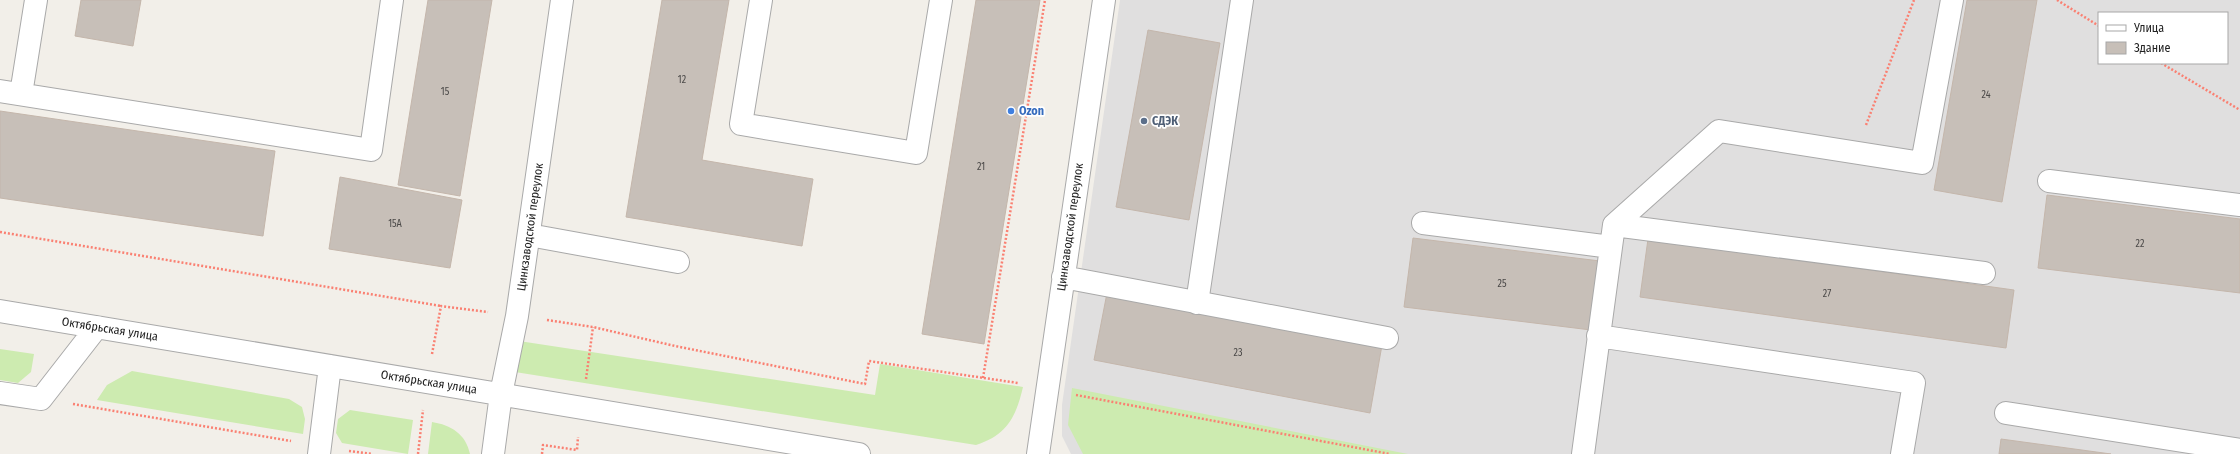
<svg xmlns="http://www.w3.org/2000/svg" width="2240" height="454" font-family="'Fira Sans Condensed',sans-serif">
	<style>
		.residential { fill: #e0dfdf; fill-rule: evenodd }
		.grass { fill: #cdebb0 }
		.building { fill: #c7bfb8; stroke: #c4b6ab }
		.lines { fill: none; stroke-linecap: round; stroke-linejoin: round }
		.minor-casing { stroke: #a9a9a9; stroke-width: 24 }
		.path { stroke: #fa8072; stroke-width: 2.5; stroke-dasharray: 2 2; stroke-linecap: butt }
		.minor { stroke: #fff; stroke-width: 22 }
		.shop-dot { fill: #3f7fe0; stroke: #fff; stroke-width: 1.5 }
		.service-dot { fill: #5c6f8a; stroke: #fff; stroke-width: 1.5 }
		.labels { text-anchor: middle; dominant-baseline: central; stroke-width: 3.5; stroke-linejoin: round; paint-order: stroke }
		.number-label { font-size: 10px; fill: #4b4948 }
		.shop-label { font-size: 12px; font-weight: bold; fill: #366cbe; stroke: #fff; text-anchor: start }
		.service-label { font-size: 12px; font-weight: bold; fill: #4e5e75; stroke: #fff; text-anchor: start }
		.street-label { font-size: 12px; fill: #222; stroke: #fff }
	</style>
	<rect width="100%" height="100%" fill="#f2efe9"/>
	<path class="residential" d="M1120,0h1120v454h-1169l-9,-18v-31zM2099,13h128v50h-128z"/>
	<path class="grass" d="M519,341l356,54 5,-31 143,23c-7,30 -16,48 -47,58l-461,-73z
		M0,349l34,5 -3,18 -13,11 -18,-3z
		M132,371l157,28 13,8 3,12 -2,15 -206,-34 10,-15z
		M1072,388l336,66h-325l-15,-29z
		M350,410l63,10 -5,34 -66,-11 -6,-10 2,-14z
		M432,422c19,3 34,12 38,32h-42z"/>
	<path class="building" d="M81,0h60l-8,46 -58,-10z
		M428,0h64l-32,196 -62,-11z
		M662,0h67l-27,160 111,19 -11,67 -176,-29z
		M976,0h64l-56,344 -62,-10z
		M1967,0h70l-35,202 -68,-12z
		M1148,30l72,13 -31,177 -73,-13z
		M0,111l275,40 -12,85 -263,-38z
		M340,177l122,23 -12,68 -121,-19z
		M2047,195l193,24v74l-202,-25z
		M1413,238l187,23 -9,69 -187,-23z
		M1648,239l366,51 -8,58 -366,-51z
		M1107,293l275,52 -12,68 -276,-53z
		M2001,439l110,15h-112z"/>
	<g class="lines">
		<defs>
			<path id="minor" d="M761,0l-20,124 175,29 25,-153
				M0,91l371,59 21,-150
				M21,94l15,-94
				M2049,181l191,24
				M1423,223l188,24
				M1614,225l105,-94 203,32 30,-163
				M529,235l149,27
				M1063,277l324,61
				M1197,303l45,-303
				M0,311l859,143
				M1598,336l316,47 -12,71
				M0,393l41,6 56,-72
				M2006,413l234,37
				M319,454l11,-88
				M493,454l8,-60 16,-78 45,-316
				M1038,454l66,-454
				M1583,454l31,-229 370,48"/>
		</defs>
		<use href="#minor" class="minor-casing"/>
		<path class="path" d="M2057,0l42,26
			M2161,63l79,47
			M1866,125l48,-125
			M0,232l441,74
			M547,320l46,7 82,19 190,38 4,-23 149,22
			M432,354l9,-48 47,6
			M983,378l62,-378
			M586,379l7,-52
			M1076,395l314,59
			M73,404l218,37
			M349,451l23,3
			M418,454l5,-44
			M542,454l1,-9 34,5 1,-13"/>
		<use href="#minor" class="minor"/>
	</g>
	<circle class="shop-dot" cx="1011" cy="111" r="4"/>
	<circle class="service-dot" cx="1144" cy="121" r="4"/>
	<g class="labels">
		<g class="number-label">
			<text x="682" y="80">12</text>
			<text x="445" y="92">15</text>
			<text x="1986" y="95">24</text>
			<text x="981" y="167">21</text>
			<text x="395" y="224">15А</text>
			<text x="2140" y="244">22</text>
			<text x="1502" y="284">25</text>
			<text x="1827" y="294">27</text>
			<text x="1238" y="353">23</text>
		</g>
		<g class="shop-label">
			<text x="1019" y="111">Ozon</text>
		</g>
		<g class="service-label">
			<text x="1152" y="121">СДЭК</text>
		</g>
		<g class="street-label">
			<text transform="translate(530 227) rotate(-82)">Цинкзаводской переулок</text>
			<text transform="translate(1070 227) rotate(-82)">Цинкзаводской переулок</text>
			<text transform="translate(110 329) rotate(9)">Октябрьская улица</text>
			<text transform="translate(429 382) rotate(9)">Октябрьская улица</text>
		</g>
	</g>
	<rect x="2098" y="12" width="130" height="52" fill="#ffffff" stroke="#a7a7a7"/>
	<rect x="2106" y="25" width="20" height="6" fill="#ffffff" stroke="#a7a7a7"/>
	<text x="2134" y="32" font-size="12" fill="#222222">Улица</text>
	<rect x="2106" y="42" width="20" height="12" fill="#c7bfb8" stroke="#a7a7a7"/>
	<text x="2134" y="52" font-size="12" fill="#222222">Здание</text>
</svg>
